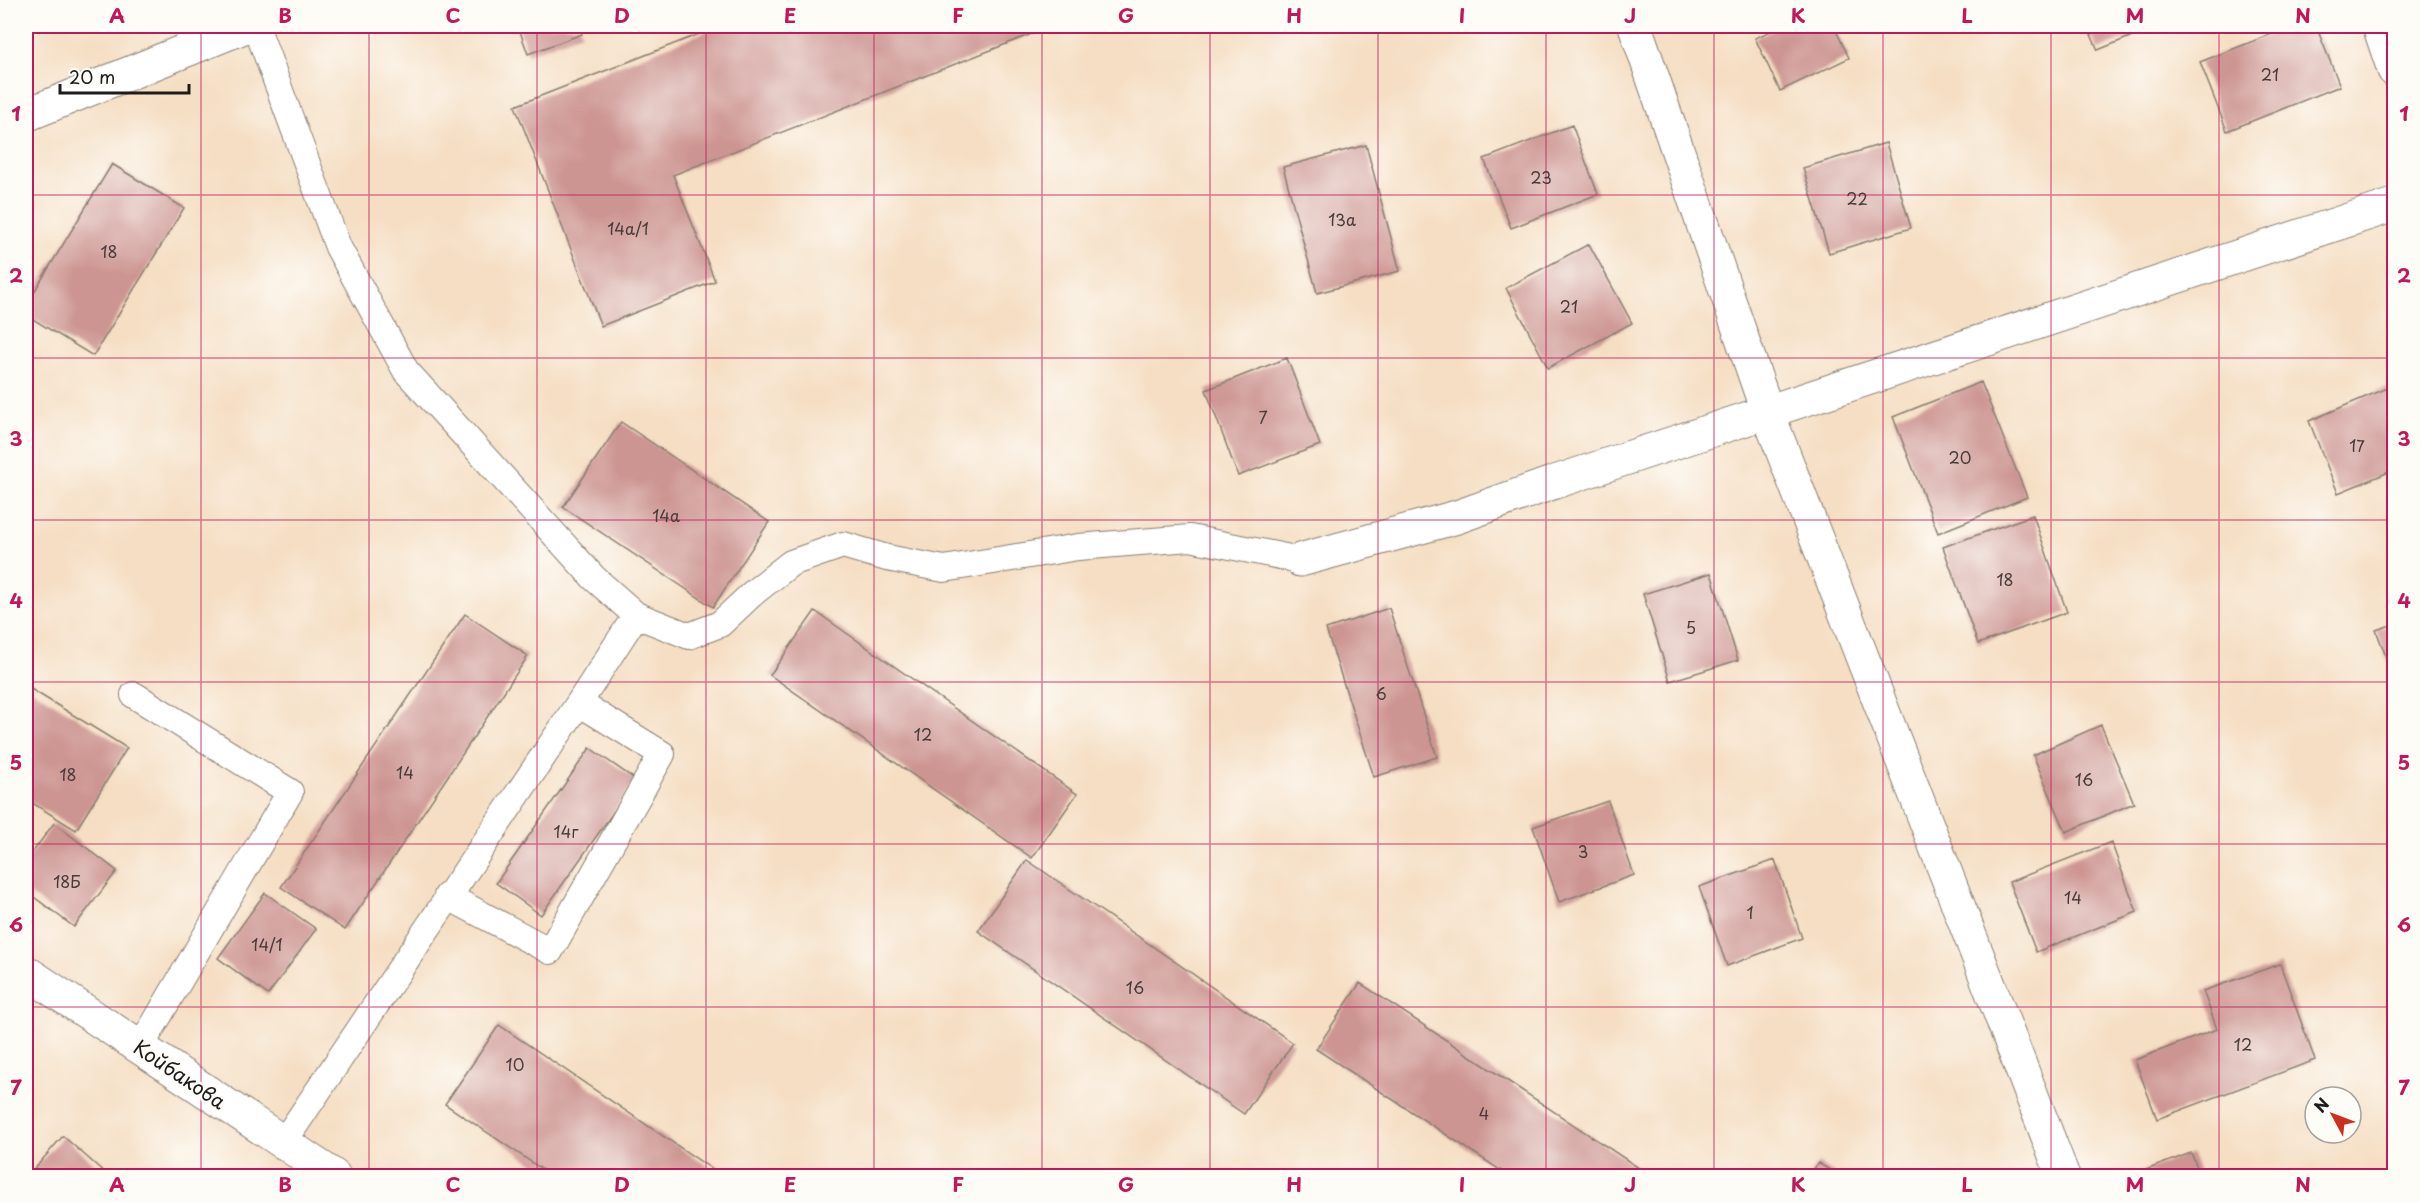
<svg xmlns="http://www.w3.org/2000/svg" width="2420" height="1202" font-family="'Playpen Sans',sans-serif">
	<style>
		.building { fill: #cd9592 }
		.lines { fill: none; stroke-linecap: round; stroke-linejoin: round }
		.service-casing { stroke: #887d70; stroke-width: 28 }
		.minor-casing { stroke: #887d70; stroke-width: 35 }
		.tertiary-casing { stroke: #887d70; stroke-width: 35 }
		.service { stroke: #fff; stroke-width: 26 }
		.minor { stroke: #fff; stroke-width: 33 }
		.tertiary { stroke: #fff; stroke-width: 33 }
		.grid { fill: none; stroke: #c2185b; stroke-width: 1.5; stroke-opacity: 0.55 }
		.labels { text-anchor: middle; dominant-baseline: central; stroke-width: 5; stroke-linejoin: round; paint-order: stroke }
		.number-label { font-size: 16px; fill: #483a3a }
		.street-label { font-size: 20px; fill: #1c1c1c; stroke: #fdfcf7 }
		.neatline { fill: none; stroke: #c2185b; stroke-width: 2 }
		.grid-label { font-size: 20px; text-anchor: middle; font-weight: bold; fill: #c2185b }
	</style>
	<rect width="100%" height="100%" fill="#fdfcf7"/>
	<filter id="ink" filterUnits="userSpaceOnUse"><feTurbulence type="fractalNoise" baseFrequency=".0167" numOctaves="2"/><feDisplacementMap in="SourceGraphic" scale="12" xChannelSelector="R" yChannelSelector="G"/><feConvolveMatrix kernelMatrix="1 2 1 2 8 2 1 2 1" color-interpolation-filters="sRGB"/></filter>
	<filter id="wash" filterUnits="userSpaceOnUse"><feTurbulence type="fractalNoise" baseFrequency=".008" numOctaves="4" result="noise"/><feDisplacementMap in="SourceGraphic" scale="24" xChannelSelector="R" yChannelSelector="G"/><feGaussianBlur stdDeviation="1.35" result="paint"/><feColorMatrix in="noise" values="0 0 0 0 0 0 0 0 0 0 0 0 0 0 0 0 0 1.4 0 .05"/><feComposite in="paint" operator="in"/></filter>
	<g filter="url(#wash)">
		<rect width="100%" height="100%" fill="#f5dec3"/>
		<g id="blocks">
			<path class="building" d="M518,26h61l3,8 -54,20z
				M720,26h332l-379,149 42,106 -114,45 -86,-220z
				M1782,26h52l15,32 -69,33 -25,-53z
				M2087,26h70l-59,24z
				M2292,26h24l24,60 -113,45 -27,-69z
				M1572,125l26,69 -87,34 -27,-69z
				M1886,143l25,85 -82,25 -26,-85z
				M1366,145l34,126 -83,22 -34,-126z
				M112,164l72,44 -91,148 -65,-40 -2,5v-28l5,4z
				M1589,244l43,79 -84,45 -42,-80z
				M1287,358l33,87 -82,31 -32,-86z
				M1981,382l46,115 -89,36 -45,-116z
				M2389,387l5,15v68l-56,23 -29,-72z
				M621,422l148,100 -56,85 -150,-100z
				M2033,515l34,97 -89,32 -35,-97z
				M1711,573l27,87 -68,21 -27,-87z
				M1389,608l48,149 -63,20 -48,-148z
				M815,611l262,183 -45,64 -262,-183z
				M465,614l63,42 -183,274 -64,-43z
				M2394,624v54l-18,-48z
				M26,686l101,62 -51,82 -50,-31z
				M2101,725l33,78 -68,29 -33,-77z
				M590,748l46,32 -95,135 -45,-32z
				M1608,801l26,74 -75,27 -26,-75z
				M54,823l63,48 -43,56 -48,-36v-30z
				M2111,842l26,70 -101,40 -27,-70z
				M1027,860l266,183 -49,71 -266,-183z
				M1775,860l27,78 -75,28 -28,-79z
				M265,893l51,36 -48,66 -50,-37z
				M2280,964l35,96 -158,59 -22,-59 82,-31 -14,-38z
				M1360,983l291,193h-142l-193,-127z
				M499,1025l223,151h-170l-107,-72z
				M63,1136l42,37 -3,3h-74z
				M2191,1153l10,23h-71z
				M1818,1163l22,13h-31z"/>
		</g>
	</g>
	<g filter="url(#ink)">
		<use href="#blocks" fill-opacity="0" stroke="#887d70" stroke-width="1.5"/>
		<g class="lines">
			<defs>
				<path id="service" d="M256,26l82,221 68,124 188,207 42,37 53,21 31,-12 33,-31 38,-30 52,-18 44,13 57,11 134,-22 112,-9 110,22
					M134,695l156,97 -150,256
					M579,703l57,-88
					M283,1143l296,-440 83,51 -112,197 -103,-55"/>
				<path id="minor" d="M1635,26l132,385 296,765
					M2379,26l15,44
					M26,115l220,-89
					M1300,560l157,-43 95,-34 842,-278"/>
				<path id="tertiary" d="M26,972l308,204"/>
			</defs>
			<use href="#service" class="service-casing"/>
			<use href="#minor" class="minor-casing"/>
			<use href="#tertiary" class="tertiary-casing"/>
			<use href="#service" class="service"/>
			<use href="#minor" class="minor"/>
			<use href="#tertiary" class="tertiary"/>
		</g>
	</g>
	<path class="grid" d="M201,26v1150M369,26v1150M537,26v1150M706,26v1150M874,26v1150M1042,26v1150M1210,26v1150M1378,26v1150M1546,26v1150M1714,26v1150M1883,26v1150M2051,26v1150M2219,26v1150M26,195h2368M26,358h2368M26,520h2368M26,682h2368M26,844h2368M26,1007h2368"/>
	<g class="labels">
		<g class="number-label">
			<text x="2270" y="74">21</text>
			<text x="1541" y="177">23</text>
			<text x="1857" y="198">22</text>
			<text x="1342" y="219">13а</text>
			<text x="628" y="228">14а/1</text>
			<text x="109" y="251">18</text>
			<text x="1569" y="306">21</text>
			<text x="1263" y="417">7</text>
			<text x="2357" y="445">17</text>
			<text x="1960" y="457">20</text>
			<text x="666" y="515">14а</text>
			<text x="2005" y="579">18</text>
			<text x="1691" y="627">5</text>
			<text x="1381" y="693">6</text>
			<text x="923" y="734">12</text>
			<text x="405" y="772">14</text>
			<text x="68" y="774">18</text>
			<text x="2084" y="779">16</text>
			<text x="566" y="831">14г</text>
			<text x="1583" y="851">3</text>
			<text x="67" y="881">18Б</text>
			<text x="2073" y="897">14</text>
			<text x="1750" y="912">1</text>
			<text x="267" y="944">14/1</text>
			<text x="1135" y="987">16</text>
			<text x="2243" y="1044">12</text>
			<text x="515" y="1064">10</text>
			<text x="1484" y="1113">4</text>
		</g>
		<g class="street-label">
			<text transform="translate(180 1074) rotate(34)">Койбакова</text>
		</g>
	</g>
	<rect width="2420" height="1202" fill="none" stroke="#fdfcf7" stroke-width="66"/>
	<g transform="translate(2333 1115) rotate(311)"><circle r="28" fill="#fdfcf7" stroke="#a3a29f" stroke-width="1.5"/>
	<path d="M0-4.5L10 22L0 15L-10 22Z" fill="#c8321e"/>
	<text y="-9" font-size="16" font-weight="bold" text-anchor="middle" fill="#1c1c1c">N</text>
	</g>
	<path d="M60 84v9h129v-9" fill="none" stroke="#1c1c1c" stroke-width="3"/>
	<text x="69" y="84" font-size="18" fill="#1c1c1c" stroke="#fdfcf7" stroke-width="4.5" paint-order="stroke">20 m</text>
	<rect x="33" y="33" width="2354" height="1136" class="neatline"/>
	<g class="grid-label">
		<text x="117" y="23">A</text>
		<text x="285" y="23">B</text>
		<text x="453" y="23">C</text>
		<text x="622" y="23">D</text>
		<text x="790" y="23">E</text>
		<text x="958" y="23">F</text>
		<text x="1126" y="23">G</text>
		<text x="1294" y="23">H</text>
		<text x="1462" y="23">I</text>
		<text x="1630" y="23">J</text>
		<text x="1798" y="23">K</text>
		<text x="1967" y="23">L</text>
		<text x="2135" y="23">M</text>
		<text x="2303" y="23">N</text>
		<text x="16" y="121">1</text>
		<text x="2404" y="121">1</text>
		<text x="16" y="283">2</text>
		<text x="2404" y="283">2</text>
		<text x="16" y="446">3</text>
		<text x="2404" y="446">3</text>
		<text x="16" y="608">4</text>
		<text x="2404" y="608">4</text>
		<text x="16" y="770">5</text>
		<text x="2404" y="770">5</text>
		<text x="16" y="932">6</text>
		<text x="2404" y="932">6</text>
		<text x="16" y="1095">7</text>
		<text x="2404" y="1095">7</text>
		<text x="117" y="1192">A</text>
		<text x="285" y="1192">B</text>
		<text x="453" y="1192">C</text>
		<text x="622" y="1192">D</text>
		<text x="790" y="1192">E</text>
		<text x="958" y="1192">F</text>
		<text x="1126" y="1192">G</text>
		<text x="1294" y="1192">H</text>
		<text x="1462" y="1192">I</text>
		<text x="1630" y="1192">J</text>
		<text x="1798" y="1192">K</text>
		<text x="1967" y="1192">L</text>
		<text x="2135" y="1192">M</text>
		<text x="2303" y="1192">N</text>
	</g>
</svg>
